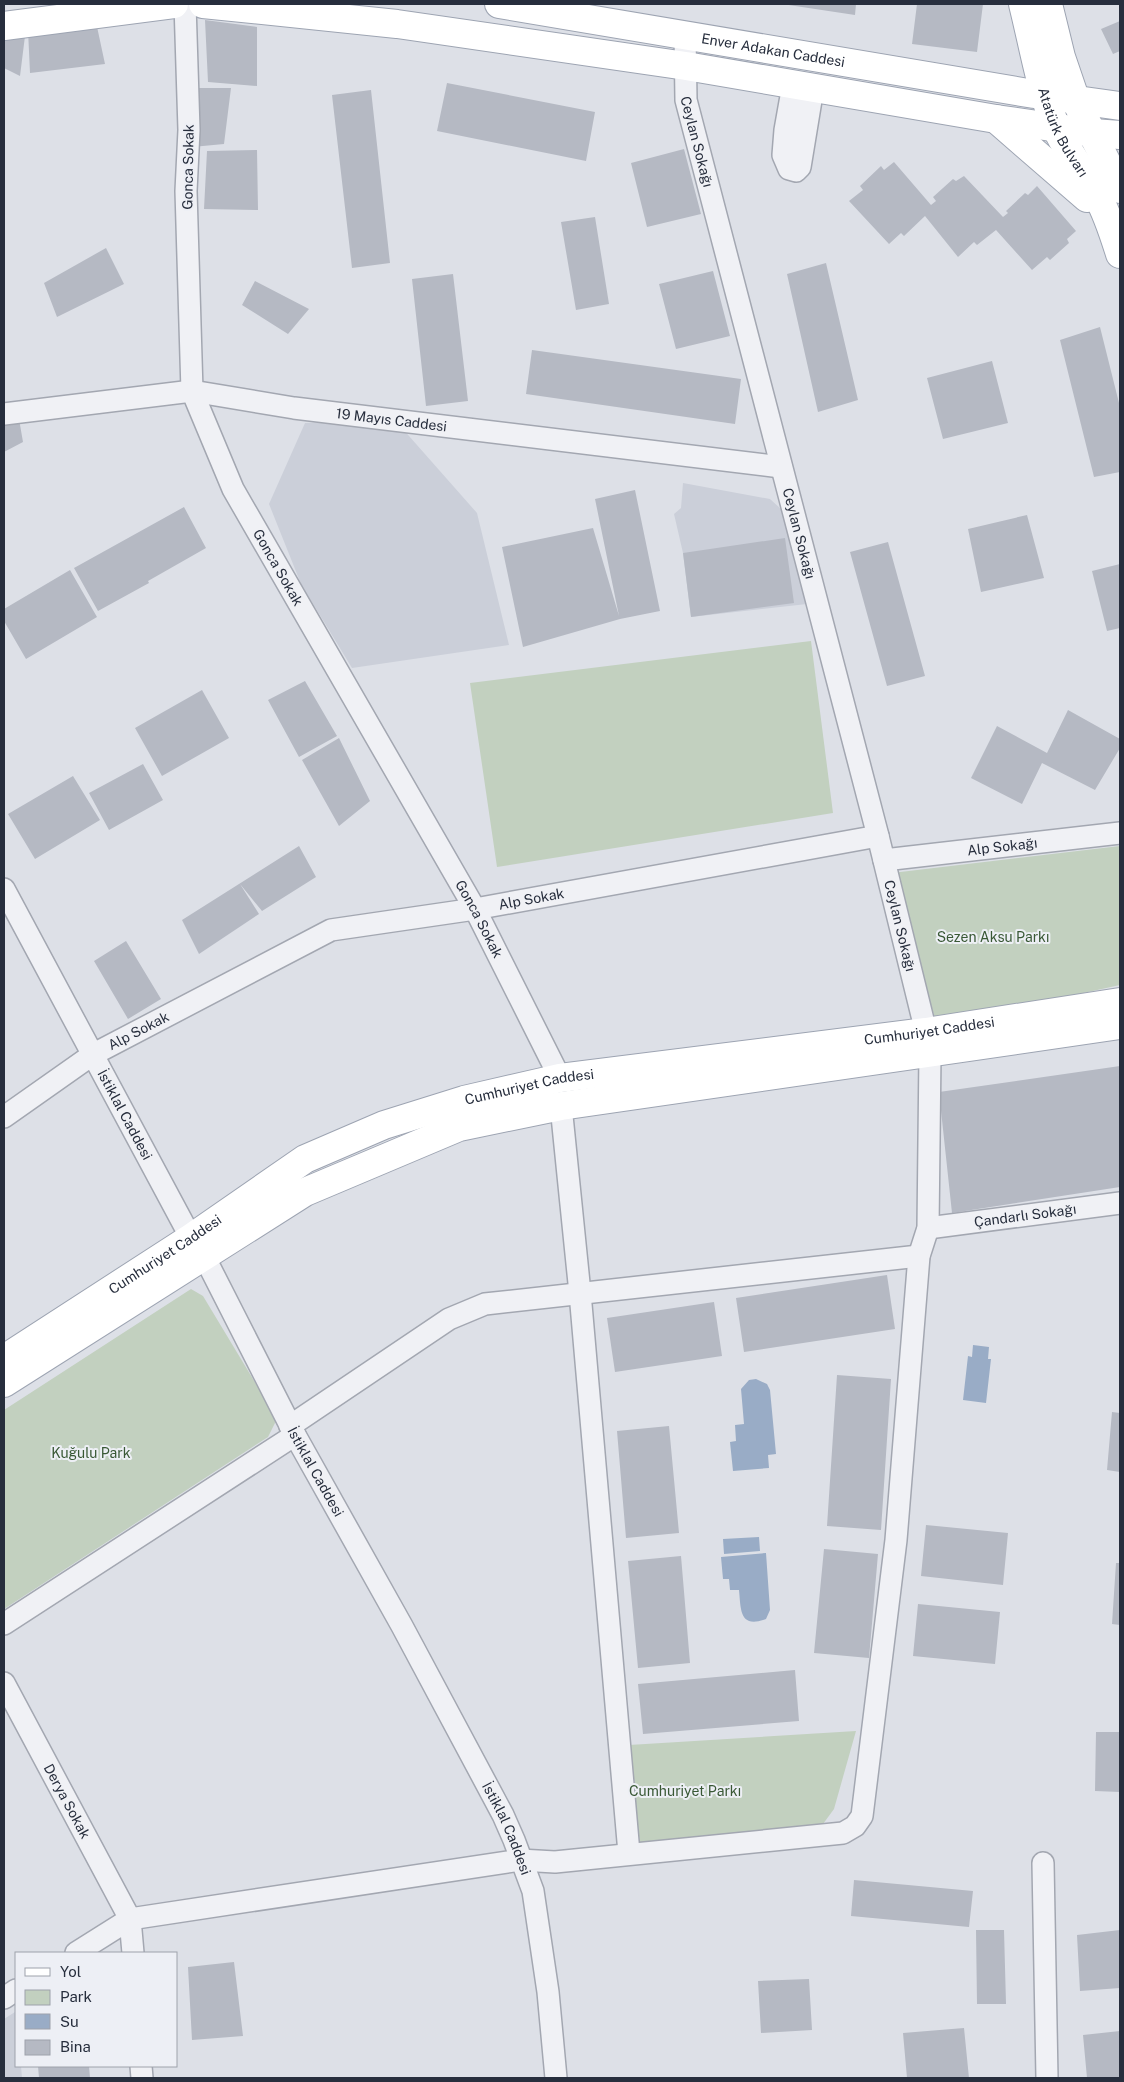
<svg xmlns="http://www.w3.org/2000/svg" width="1124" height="2082" font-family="'Public Sans',sans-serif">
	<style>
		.built { fill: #cbcfd9 }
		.green { fill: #c2d0bf }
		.water { fill: #99acc6 }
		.building { fill: #b5b9c3 }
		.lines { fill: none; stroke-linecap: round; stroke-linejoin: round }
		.minor-casing { stroke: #a3a7b1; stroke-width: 24 }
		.major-casing { stroke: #9da4b2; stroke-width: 30 }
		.minor { stroke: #f0f1f5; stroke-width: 21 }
		.major { stroke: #fff; stroke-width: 28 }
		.labels { text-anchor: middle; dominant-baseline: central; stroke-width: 4; stroke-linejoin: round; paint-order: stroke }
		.street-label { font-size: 14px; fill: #272e3d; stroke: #edeff5 }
		.park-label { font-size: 14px; fill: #395835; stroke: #edeff5 }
	</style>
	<rect width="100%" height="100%" fill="#dde0e7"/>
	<path class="built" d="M394,419l83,94 32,132 -157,23 -51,-84 -32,-80 36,-81z
		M683,483l87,16 11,10 13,28 13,67 -116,13 -8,-64 -9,-39 7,-6z
		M15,2012l1,54h5l1,12h-18v-59z"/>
	<path class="green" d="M811,641l22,172 -336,54 -27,-184z
		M1120,846v139l-183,40 -45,-152z
		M191,1289l12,7 74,123 -9,18 -264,172v-199z
		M856,1731l-22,78 -11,15 -183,21 -11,-100z"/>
	<path class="water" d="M973,1345l16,2 -1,12h3l-5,44 -23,-3 5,-44 4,1z
		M756,1379l11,5 3,6 6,64 -8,1 1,13 -36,3 -3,-29 6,-1 -1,-16 9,-1 -3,-35 8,-9z
		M759,1537l1,14 -36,3 -1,-15z
		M766,1553l4,57 -4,9c-27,10 -25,-10 -27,-29h-9l-1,-11h-6l-2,-22z"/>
	<path class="building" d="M782,4h74l-1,11z
		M917,4h66l-6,48 -65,-8z
		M205,20l52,7v59l-49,-4z
		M1120,21v30l-7,3 -12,-25z
		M96,22l9,42 -75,9 -2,-43z
		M25,36l-5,40 -16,-8v-29z
		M447,83l148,29 -9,49 -149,-30z
		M192,88h39l-7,56 -32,3z
		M371,90l19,173 -38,5 -20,-173z
		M684,149l17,65 -54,13 -16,-64z
		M257,150l1,60 -54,-1 3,-58z
		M894,162l37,43 5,-4 -3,-4 20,-18 3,2 8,-5 39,41 5,-4 -2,-2 19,-18 3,2 9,-9 39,45 -9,8 2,4 -19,17 -3,-3 -15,13 -36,-40 -19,15 -3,-3 -16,15 -33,-41 -21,20 -3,-3 -12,11 -40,-43 14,-11 -3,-4 21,-20 3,4z
		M595,217l14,87 -33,6 -15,-88z
		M106,248l18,36 -67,33 -13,-34z
		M826,263l32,137 -40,12 -31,-138z
		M713,271l17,65 -54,13 -17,-65z
		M453,274l15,127 -42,5 -14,-127z
		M255,281l54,28 -21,25 -46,-29z
		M1100,327l20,80v65l-26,5 -34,-137z
		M532,350l209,29 -6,45 -209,-30z
		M992,361l16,62 -65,16 -16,-61z
		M19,419l4,23 -19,10v-31z
		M635,490l25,121 -40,8 -97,28 -21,-100 91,-19 26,88 -24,-117z
		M184,507l22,41 -58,33 1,2 -51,28 -24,-43z
		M1027,515l17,63 -63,14 -13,-63z
		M785,538l9,65 -103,14 -8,-64z
		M888,542l37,134 -38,10 -37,-134z
		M1120,564v64l-13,3 -15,-60z
		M70,570l27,47 -71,42 -22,-38v-12z
		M305,681l32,55 -38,21 -31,-57z
		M202,690l27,48 -67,38 -27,-48z
		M1068,710l52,29v9l-25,42 -53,-27 -20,41 -51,-26 26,-52 50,27z
		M339,738l31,63 -31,25 -37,-66z
		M143,764l20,36 -54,30 -20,-37z
		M73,776l27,44 -65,39 -27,-45z
		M299,846l17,31 -54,34 -22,-27 19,30 -60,40 -17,-34z
		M126,941l35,58 -33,20 -34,-58z
		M1120,1066v121l-168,26 -13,-121z
		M887,1275l8,54 -151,23 -8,-54z
		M714,1302l8,54 -107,16 -8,-54z
		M837,1375l54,4 -10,151 -54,-4z
		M1112,1412l8,1v59l-13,-2z
		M669,1426l10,107 -53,5 -9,-107z
		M926,1525l82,8 -5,52 -82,-9z
		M824,1549l54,5 -9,104 -55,-5z
		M681,1556l9,107 -52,5 -10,-107z
		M1116,1563h4v62l-8,-1z
		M918,1604l82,8 -5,52 -82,-8z
		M795,1670l4,51 -156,13 -5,-50z
		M1096,1732h24v60l-25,-1z
		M854,1880l119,11 -4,36 -118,-11z
		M976,1930h28l2,74h-29z
		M1120,1930v58l-40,3 -3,-56z
		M234,1962l9,74 -51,4 -4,-73z
		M809,1979l3,51 -51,3 -3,-52z
		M964,2028l5,50h-62l-4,-45z
		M1120,2031v47h-33l-4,-43z
		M38,2066h51l1,12h-51z"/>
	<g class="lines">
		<defs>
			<g id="minor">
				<path id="s1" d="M185,4l4,126 -3,61 6,200 41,98 242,420 85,169"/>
				<path id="s2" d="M685,34l1,66 192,736 48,196"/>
				<path d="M793,85l-8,45 -2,25 6,14 7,2 4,-4 13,-79"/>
				<path id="s3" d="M4,414l188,-23 102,17 487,59"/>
				<path id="s4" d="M884,860l236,-27"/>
				<path id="s5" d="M4,889l187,349 13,18 91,179 107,191 101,189 11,25 19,51 15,101 8,86"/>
				<path d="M561,1106l19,187 49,560"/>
				<path id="s6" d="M4,1117l88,-62 239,-125 144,-21 403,-73"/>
				<path id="s7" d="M928,1228l192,-25"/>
				<path d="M290,1426l159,-107 36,-15 434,-48"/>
				<path d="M4,1624l291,-189"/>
				<path id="s8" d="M4,1683l126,236 3,34"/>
				<path d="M1043,1863l4,215"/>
				<path d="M76,1953l54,-34 390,-59 35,2 288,-29 12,-7 7,-10 34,-276 23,-284 9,-28 2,-175"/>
				<path d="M4,1998l12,-8"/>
				<path d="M141,2066l1,12"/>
			</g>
			<g id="major">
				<path d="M203,4l194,20 289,42 310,53 97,14 27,2"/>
				<path id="s9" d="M499,4l535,90 86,12"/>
				<path id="s10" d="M1023,4c10,40 17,83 32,121 11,26 30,48 43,72 10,18 16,38 22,57"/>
				<path d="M1048,4l13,53 15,44 44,88"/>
				<path d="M4,26l170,-22"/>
				<path d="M996,119l91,79"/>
				<path id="s11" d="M4,1359l187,-121 114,-79 79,-34 80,-25 96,-22 366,-46 194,-30"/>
				<path d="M4,1383l301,-191 154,-65 102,-21 559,-81"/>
			</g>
		</defs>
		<use href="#minor" class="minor-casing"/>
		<use href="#major" class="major-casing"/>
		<use href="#minor" class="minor"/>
		<use href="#major" class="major"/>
	</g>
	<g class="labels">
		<g class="street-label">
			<text stroke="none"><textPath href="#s9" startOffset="278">Enver Adakan Caddesi</textPath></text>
			<text stroke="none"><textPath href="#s10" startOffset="135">Atatürk Bulvarı</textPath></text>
			<text stroke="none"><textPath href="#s2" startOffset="109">Ceylan Sokağı</textPath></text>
			<text transform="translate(188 167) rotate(-89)">Gonca Sokak</text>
			<text stroke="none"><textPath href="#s3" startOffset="391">19 Mayıs Caddesi</textPath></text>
			<text stroke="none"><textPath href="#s2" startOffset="514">Ceylan Sokağı</textPath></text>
			<text stroke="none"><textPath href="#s1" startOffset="584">Gonca Sokak</textPath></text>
			<text stroke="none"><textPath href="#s4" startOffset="119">Alp Sokağı</textPath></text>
			<text stroke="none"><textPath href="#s6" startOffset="580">Alp Sokak</textPath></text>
			<text stroke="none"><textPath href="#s1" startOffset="989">Gonca Sokak</textPath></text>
			<text stroke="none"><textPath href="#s2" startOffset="919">Ceylan Sokağı</textPath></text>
			<text stroke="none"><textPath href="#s11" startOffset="1002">Cumhuriyet Caddesi</textPath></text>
			<text stroke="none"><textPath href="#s6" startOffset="160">Alp Sokak</textPath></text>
			<text stroke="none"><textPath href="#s11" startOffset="598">Cumhuriyet Caddesi</textPath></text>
			<text stroke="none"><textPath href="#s5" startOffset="256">İstiklal Caddesi</textPath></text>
			<text stroke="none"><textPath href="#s7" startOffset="98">Çandarlı Sokağı</textPath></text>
			<text stroke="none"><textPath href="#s11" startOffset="192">Cumhuriyet Caddesi</textPath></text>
			<text stroke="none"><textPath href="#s5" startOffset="661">İstiklal Caddesi</textPath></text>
			<text stroke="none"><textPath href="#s8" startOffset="134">Derya Sokak</textPath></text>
			<text stroke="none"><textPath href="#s5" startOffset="1066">İstiklal Caddesi</textPath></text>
		</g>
		<g class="park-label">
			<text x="993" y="937">Sezen Aksu Parkı</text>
			<text x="91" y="1453">Kuğulu Park</text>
			<text x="685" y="1791">Cumhuriyet Parkı</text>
		</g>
	</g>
	<rect width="1124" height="2082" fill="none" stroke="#272e3d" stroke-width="10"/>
	<rect x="15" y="1952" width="162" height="115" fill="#edeff5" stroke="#9ea2ab"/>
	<rect x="25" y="1968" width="25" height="8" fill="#ffffff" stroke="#9ea2ab"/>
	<text x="60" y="1977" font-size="15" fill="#272e3d">Yol</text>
	<rect x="25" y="1990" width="25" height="15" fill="#c2d0bf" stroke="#9ea2ab"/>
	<text x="60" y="2002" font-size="15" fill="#272e3d">Park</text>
	<rect x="25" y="2014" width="25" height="15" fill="#99acc6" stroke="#9ea2ab"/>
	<text x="60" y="2027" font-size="15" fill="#272e3d">Su</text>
	<rect x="25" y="2040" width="25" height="15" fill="#b5b9c3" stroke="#9ea2ab"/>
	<text x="60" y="2052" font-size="15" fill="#272e3d">Bina</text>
</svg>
